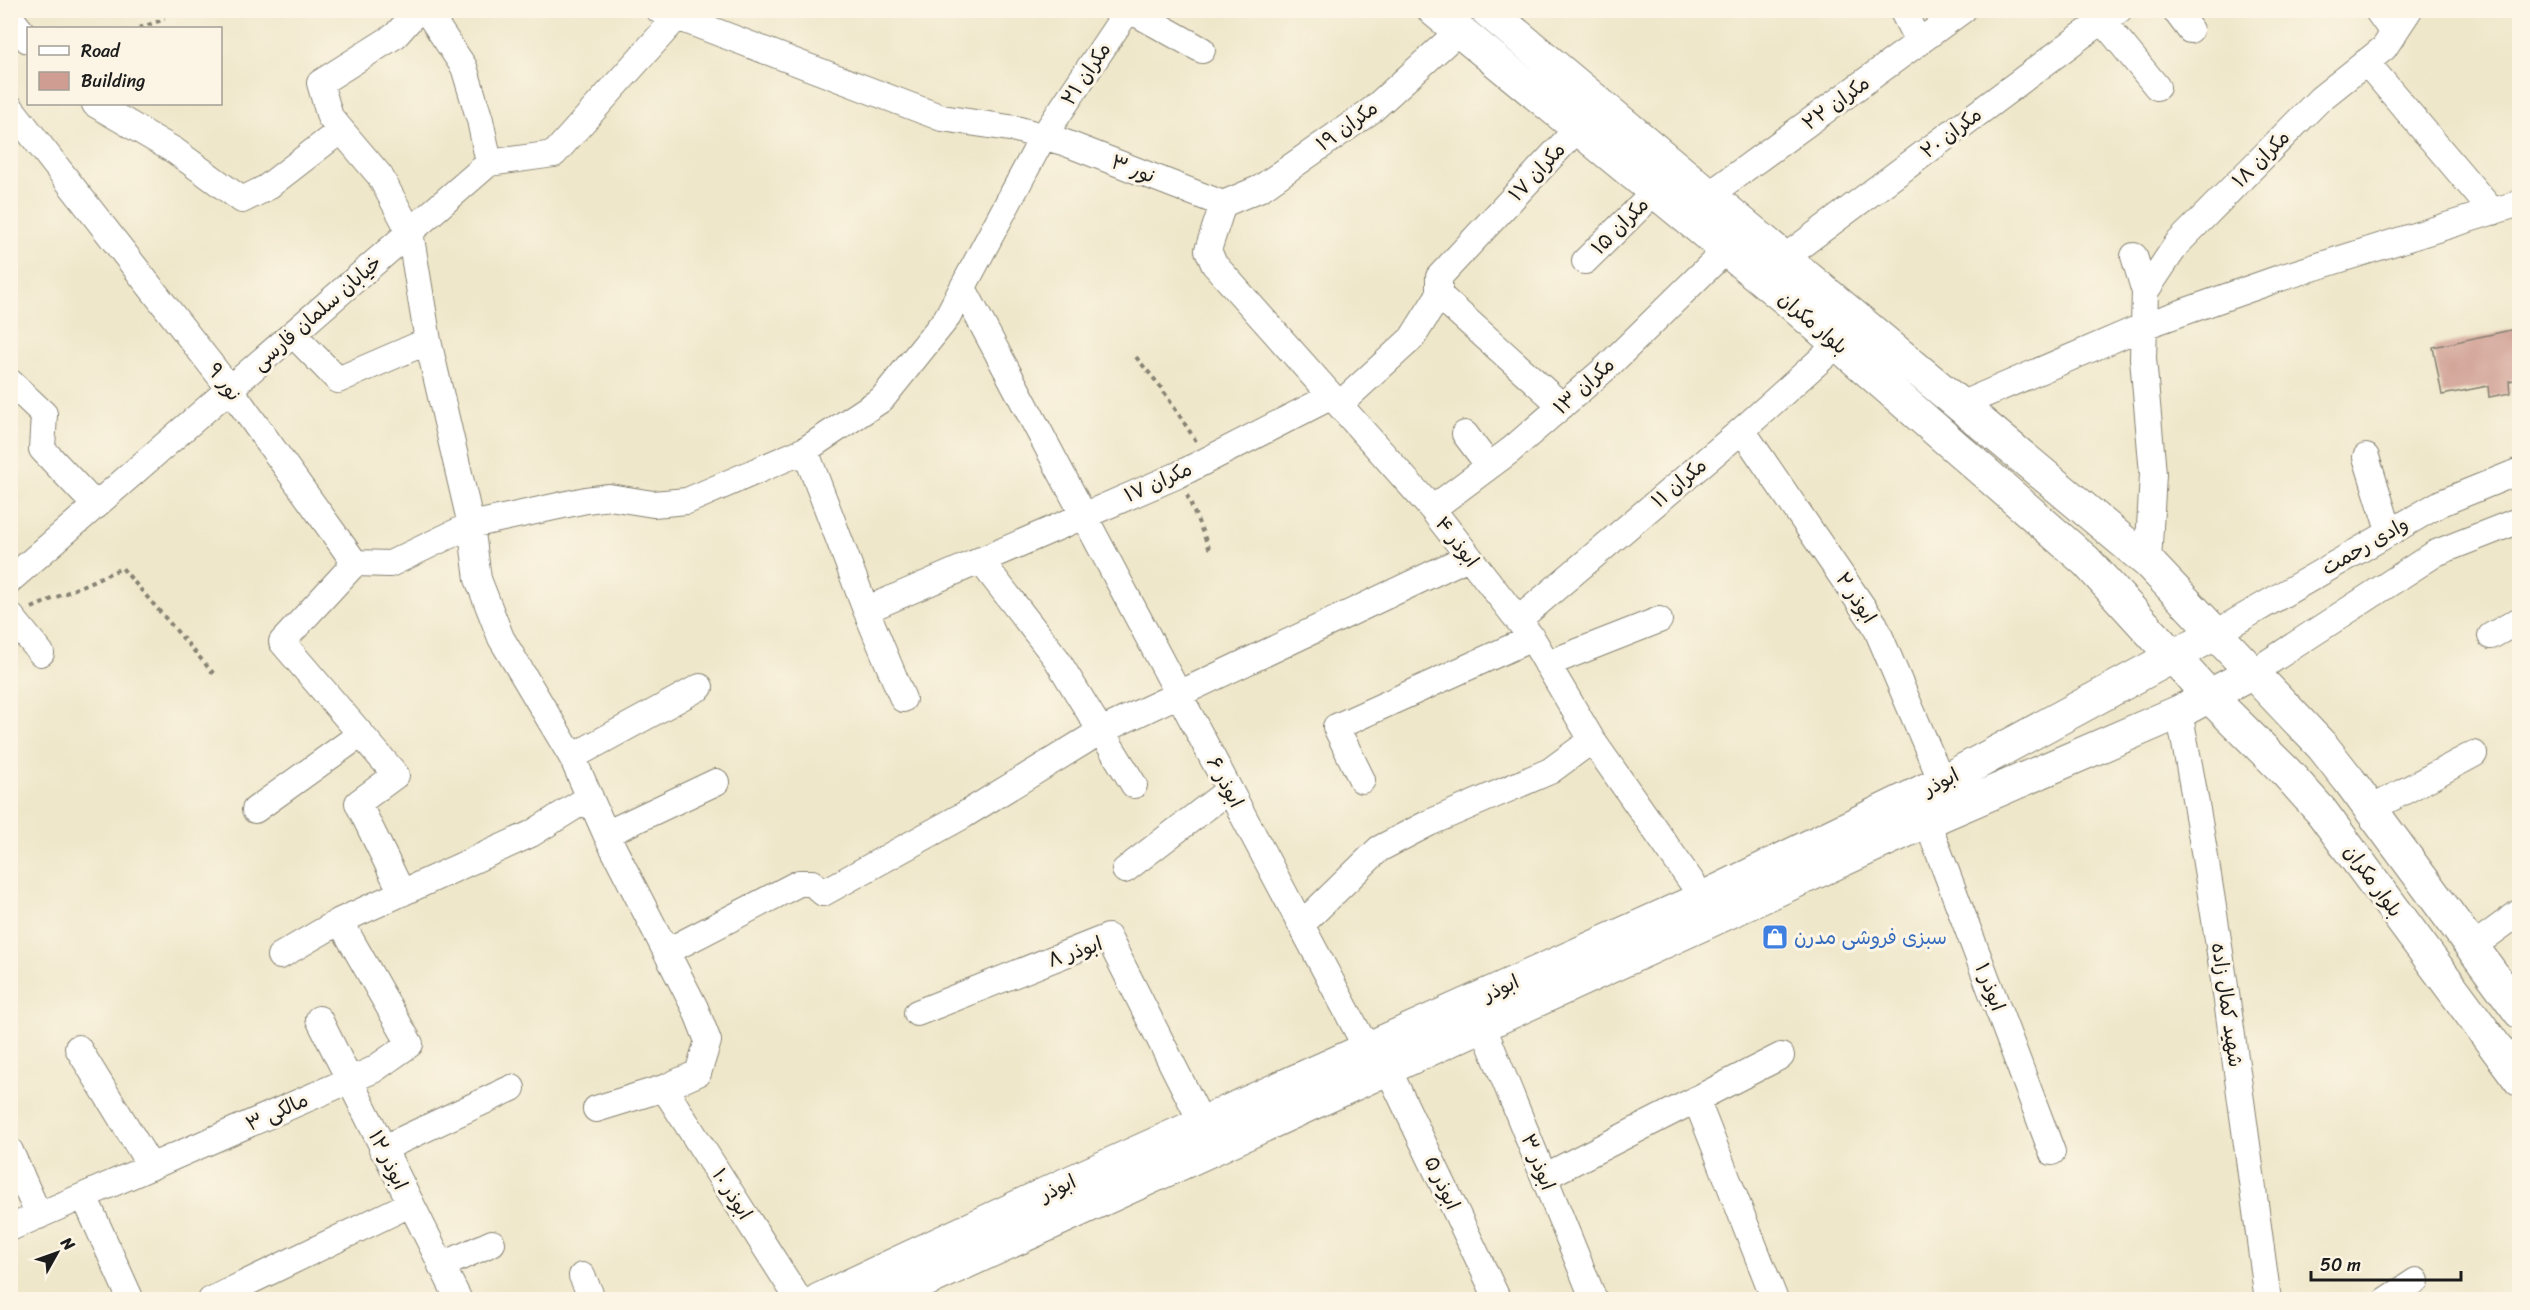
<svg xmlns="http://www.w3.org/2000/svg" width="2530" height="1310" font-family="Sriracha,'Playpen Sans Arabic',sans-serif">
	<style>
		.building { fill: #cf9d92 }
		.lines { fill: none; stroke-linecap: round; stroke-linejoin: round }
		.minor-casing { stroke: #868273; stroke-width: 28 }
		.major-casing { stroke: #868273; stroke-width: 35 }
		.path { stroke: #868273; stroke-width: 4; stroke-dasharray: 4.5 4.5; stroke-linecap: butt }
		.minor { stroke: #fff; stroke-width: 26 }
		.major { stroke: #fff; stroke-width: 33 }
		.labels { text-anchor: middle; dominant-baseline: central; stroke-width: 6; stroke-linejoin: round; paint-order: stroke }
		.street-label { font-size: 20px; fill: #1c1c1c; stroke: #fcf5e5 }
		.shop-label { font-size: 20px; fill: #366cbe; stroke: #fcf5e5; text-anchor: start }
	</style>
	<rect width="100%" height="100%" fill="#fcf5e5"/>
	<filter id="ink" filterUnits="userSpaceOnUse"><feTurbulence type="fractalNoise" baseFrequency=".0167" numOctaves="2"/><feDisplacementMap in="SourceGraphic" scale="12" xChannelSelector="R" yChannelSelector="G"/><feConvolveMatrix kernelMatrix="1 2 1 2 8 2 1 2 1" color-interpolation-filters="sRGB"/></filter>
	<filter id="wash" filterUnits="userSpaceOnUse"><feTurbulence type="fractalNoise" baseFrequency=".008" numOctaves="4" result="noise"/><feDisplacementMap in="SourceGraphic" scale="24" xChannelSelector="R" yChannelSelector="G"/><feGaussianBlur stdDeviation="1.35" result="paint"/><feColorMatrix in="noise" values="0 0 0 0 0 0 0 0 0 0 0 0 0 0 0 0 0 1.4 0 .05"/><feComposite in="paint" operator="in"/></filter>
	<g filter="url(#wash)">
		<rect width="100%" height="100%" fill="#efe7ca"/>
		<g id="blocks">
			<path class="building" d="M2520,328v51l-11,2 1,12 -21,4 -1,-11 -46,9 -9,-48z"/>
		</g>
	</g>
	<g filter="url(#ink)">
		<use href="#blocks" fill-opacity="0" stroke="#868273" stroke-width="1.5"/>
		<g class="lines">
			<defs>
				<path id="minor" d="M418,10l-22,25 -76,48 10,34 50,59 30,56 18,109 43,184 7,54 23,59 71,119 34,77 89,174 13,33 -10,32 -34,15 -68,21
					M426,10l38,57 16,53 9,43
					M659,10l283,108 74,11 47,13 160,62
					M1130,10l72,40
					M1902,10l17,33
					M2175,10l15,20
					M2377,10l17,24
					M10,17l18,23
					M2103,21l54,66
					M2366,62l127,150
					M95,104l80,47 67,49 24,-12 75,-58
					M10,107l220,282 125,174 35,1 81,-39 115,-25 23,-3 44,7 34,-3 118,-51 77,-51 64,-80 97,-182 85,-127
					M489,163l65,-9 122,-136
					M1709,195l254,-185
					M1223,204l-15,46 6,14 218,245 100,129 60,102 111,158
					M1223,204l38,-16 111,-78 87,-79
					M2134,256l11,36
					M1784,258l297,-222 38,-26
					M1585,261l70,-69
					M963,288l404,761
					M1439,295l123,111
					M293,334l45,46 90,-39
					M10,382l34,32 -2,35 54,57
					M1340,404l72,-66 27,-43v-18l139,-149
					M1960,405l184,-79 136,-48 240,-75
					M1742,430l133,195 67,157
					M1465,434l24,32
					M805,450l61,160 37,89
					M2366,457l23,74
					M1432,509l79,-59 96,-83 119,-117
					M980,560l76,98 78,127
					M2148,562l5,-88 -10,-116 2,-66 32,-48 143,-145 64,-51 25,-38
					M355,563l-73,79 114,133 -38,28 44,90
					M10,580l479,-417
					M866,610l312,-135 154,-79
					M10,615l31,38
					M1518,620l224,-190 96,-86
					M2216,633l225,-130 79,-32
					M2491,636l29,-16
					M1547,664l112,-44
					M2252,673l184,-120 84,-33
					M2179,712c38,194 62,391 89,588
					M572,757l128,-70
					M1362,780l-26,-53 196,-89
					M2371,809l103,-55
					M255,810l106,-76
					M1927,821l125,331
					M606,834l110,-52
					M1125,870l104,-80
					M1301,925l78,-76 50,-26 121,-52 42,-31
					M2472,947l48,-35
					M666,952l133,-69h13l11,10 141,-78 137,-84 367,-174
					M280,956l60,-35 191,-87 59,-37
					M917,1013l191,-76 94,186
					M319,1019l140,281
					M1482,1024l112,276
					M78,1048l73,119
					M1387,1067l111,233
					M664,1088l135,212
					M1696,1099l79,201
					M382,1149l130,-61
					M10,1151l29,65
					M1544,1177l237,-121
					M84,1196l47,104
					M10,1228l363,-158 37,-26 -70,-123
					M441,1266l51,-23
					M582,1276l11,24
					M211,1300l199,-96
					M2387,1300l29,-19"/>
				<path id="major" d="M1434,10l357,293 295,258 123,135 77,76 35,39 199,269
					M1487,10l661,552 175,185 26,33 171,232
					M819,1300l250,-117 634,-285 239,-116 274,-149
					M883,1300l1044,-479 252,-109 73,-39"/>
			</defs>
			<use href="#minor" class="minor-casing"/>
			<use href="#major" class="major-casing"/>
			<path class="path" d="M139,28l26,-9
				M1136,357l24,29 36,55
				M1187,495l23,55
				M32,608l90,-40 92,106"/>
			<use href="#minor" class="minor"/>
			<use href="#major" class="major"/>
		</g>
	</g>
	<defs>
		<symbol id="shop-square" viewBox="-11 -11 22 22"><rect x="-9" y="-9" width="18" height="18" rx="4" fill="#3f7fe0" stroke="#fcf5e5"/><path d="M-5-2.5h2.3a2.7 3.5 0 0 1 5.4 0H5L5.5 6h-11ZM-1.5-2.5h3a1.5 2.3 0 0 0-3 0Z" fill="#fff"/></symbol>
	</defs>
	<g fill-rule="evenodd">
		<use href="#shop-square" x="1760" y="922" width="30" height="30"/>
	</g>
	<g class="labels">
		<g class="street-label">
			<text transform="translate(1086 74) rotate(-56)">مکران ۲۱</text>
			<text transform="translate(1836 103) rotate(-36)">مکران ۲۲</text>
			<text transform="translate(1347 126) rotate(-36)">مکران ۱۹</text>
			<text transform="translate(1951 133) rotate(-37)">مکران ۲۰</text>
			<text transform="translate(2261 159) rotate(-45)">مکران ۱۸</text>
			<text transform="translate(1133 169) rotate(21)">نور ۳</text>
			<text transform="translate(1537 172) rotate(-47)">مکران ۱۷</text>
			<text transform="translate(1620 226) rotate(-45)">مکران ۱۵</text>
			<text transform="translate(317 313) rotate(-41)">خیابان سلمان فارسی</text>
			<text transform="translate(1813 323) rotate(41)">بلوار مکران</text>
			<text transform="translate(224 382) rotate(53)">نور ۹</text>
			<text transform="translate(1584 386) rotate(-42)">مکران ۱۳</text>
			<text transform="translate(1158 482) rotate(-24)">مکران ۱۷</text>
			<text transform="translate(1679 483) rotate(-40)">مکران ۱۱</text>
			<text transform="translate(1457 542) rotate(53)">ابوذر ۴</text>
			<text transform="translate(2365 546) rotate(-30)">وادی رحمت</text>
			<text transform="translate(1856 598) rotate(57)">ابوذر ۲</text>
			<text transform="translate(1225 782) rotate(62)">ابوذر ۶</text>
			<text transform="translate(1941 782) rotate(-27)">ابوذر</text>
			<text transform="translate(2373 881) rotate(54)">بلوار مکران</text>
			<text transform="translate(1075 952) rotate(-19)">ابوذر ۸</text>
			<text transform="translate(1990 987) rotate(69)">ابوذر ۱</text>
			<text transform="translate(1501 988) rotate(-24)">ابوذر</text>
			<text transform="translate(2227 1005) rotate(82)">شهید کمال زاده</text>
			<text transform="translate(277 1112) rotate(-24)">مالکی ۳</text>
			<text transform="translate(388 1160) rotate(64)">ابوذر ۱۲</text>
			<text transform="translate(1538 1162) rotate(68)">ابوذر ۳</text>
			<text transform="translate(1442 1183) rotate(65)">ابوذر ۵</text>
			<text transform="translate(1058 1188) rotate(-25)">ابوذر</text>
			<text transform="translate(732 1194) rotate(58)">ابوذر ۱۰</text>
		</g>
		<g class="shop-label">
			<text x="1794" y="937">سبزی فروشی مدرن</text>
		</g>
	</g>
	<rect width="2530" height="1310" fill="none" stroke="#fcf5e5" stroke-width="36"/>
	<rect x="27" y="27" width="195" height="78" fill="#fcf5e5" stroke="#a29e95" stroke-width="1.5"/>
	<rect x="39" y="46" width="30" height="9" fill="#ffffff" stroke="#a29e95" stroke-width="1.5"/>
	<text x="81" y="57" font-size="18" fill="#1c1c1c">Road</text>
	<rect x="39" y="72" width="30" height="18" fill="#cf9d92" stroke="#a29e95" stroke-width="1.5"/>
	<text x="81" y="87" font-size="18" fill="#1c1c1c">Building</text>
	<g transform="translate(57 1253) rotate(50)" stroke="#fcf5e5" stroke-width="4.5" paint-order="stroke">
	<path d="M0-4.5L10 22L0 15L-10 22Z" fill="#1c1c1c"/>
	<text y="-9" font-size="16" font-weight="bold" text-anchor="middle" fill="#1c1c1c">N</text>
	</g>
	<path d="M2311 1271v9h150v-9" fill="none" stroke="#1c1c1c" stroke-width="3"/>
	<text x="2320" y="1271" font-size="18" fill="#1c1c1c" stroke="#fcf5e5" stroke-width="4.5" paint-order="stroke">50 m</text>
</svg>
